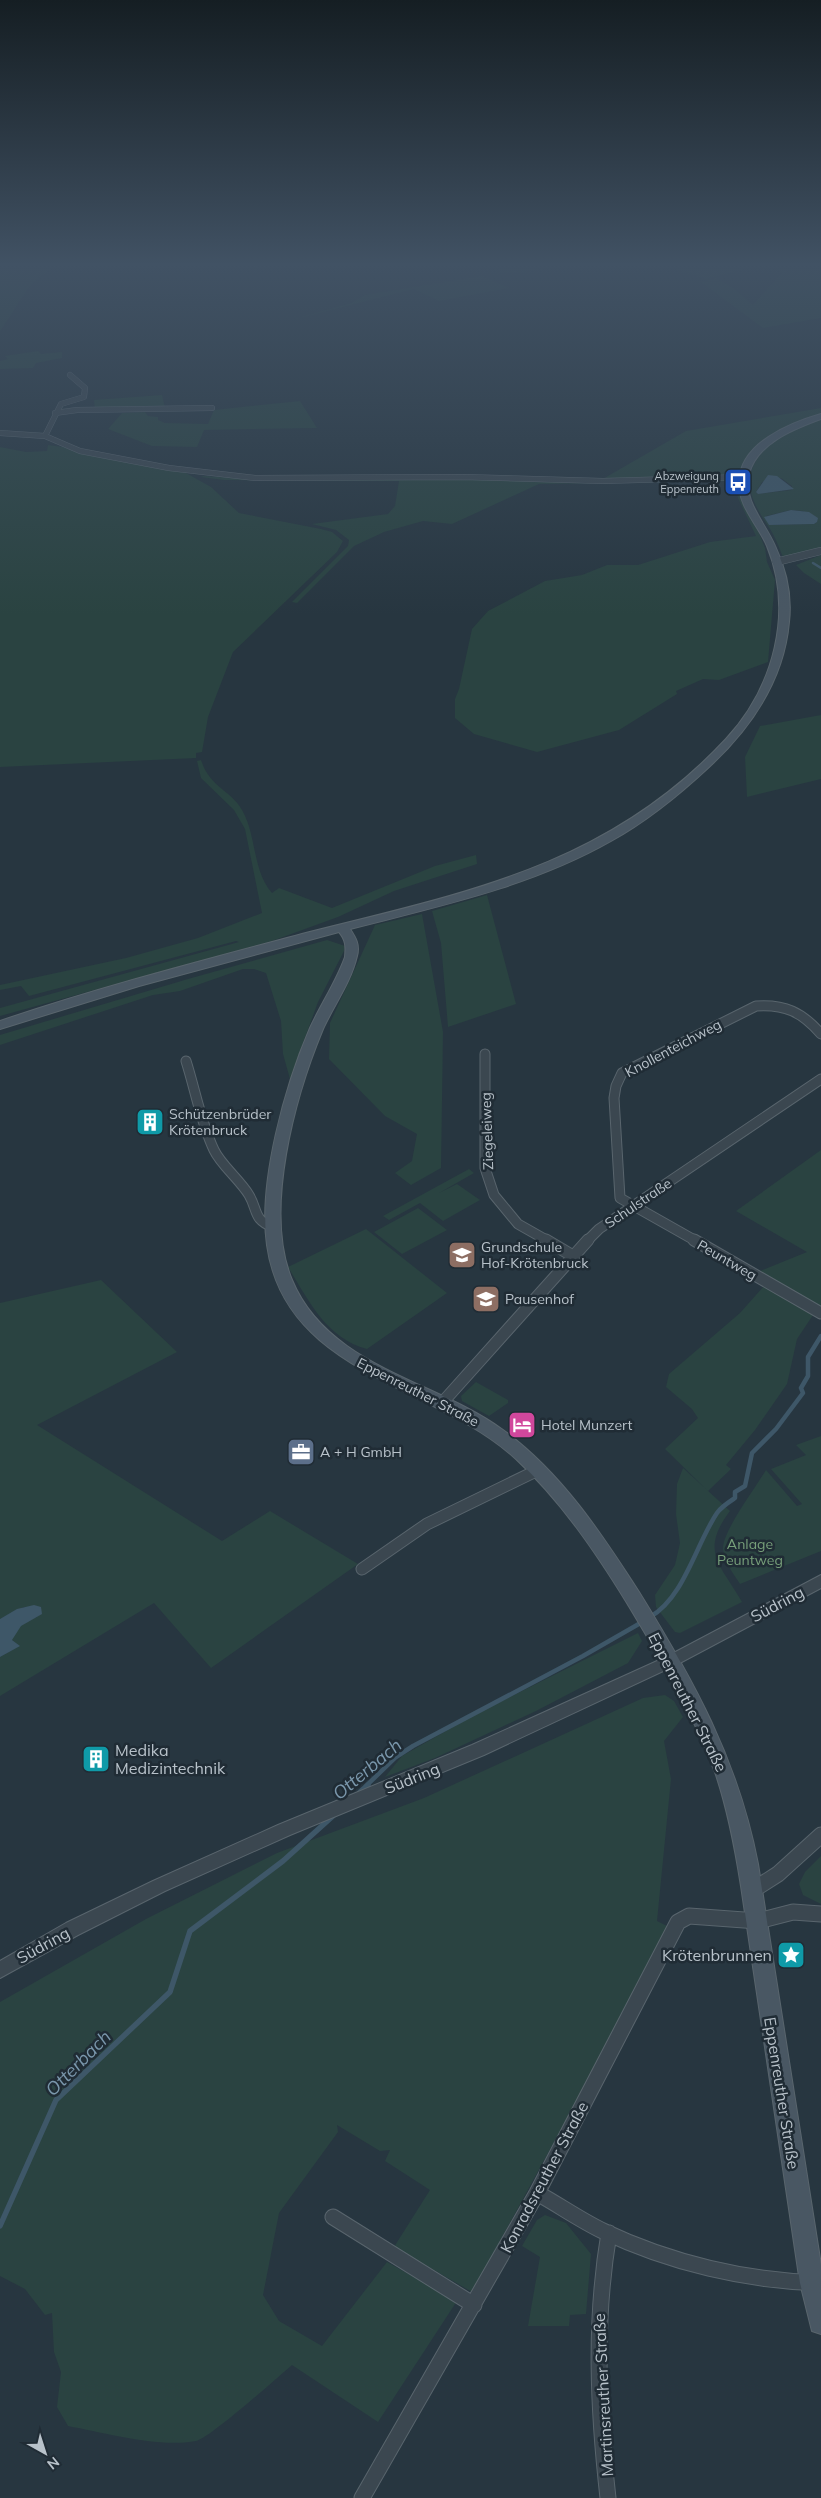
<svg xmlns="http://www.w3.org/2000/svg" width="821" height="2498" font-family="Mulish,sans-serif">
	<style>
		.green { fill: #2a4341; fill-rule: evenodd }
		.water { fill: #3e5768 }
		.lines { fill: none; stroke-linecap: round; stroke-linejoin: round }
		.stream-far2 { stroke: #3e5768; stroke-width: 2.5 }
		.stream-far1 { stroke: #3e5768; stroke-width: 4.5 }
		.stream { stroke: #3e5768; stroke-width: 5.5 }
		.minor-far4-casing { stroke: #59656d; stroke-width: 6 }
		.minor-far3-casing { stroke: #59656d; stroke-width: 8 }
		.minor-far2-casing { stroke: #59656d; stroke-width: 11 }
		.minor-far1-casing { stroke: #59656d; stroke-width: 13 }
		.minor-casing { stroke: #59656d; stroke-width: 17 }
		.tertiary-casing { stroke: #59656d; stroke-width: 2 }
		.secondary-casing { stroke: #59656d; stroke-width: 2 }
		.minor-far4 { stroke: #3b4750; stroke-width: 5 }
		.minor-far3 { stroke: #3b4750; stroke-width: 7 }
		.minor-far2 { stroke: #3b4750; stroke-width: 9 }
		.minor-far1 { stroke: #3b4750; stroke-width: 11 }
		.minor { stroke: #3b4750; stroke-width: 15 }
		.tertiary { fill: #3b4750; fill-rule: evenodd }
		.secondary { fill: #495763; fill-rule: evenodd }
		.labels { text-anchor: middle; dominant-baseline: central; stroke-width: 5; stroke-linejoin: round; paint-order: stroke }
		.far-poi-label { font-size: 11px; fill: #b8c2ca; stroke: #202c35; text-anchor: end }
		.street-label { font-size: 14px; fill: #b8c2ca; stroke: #202c35 }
		.poi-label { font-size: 14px; fill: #b8c2ca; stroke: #202c35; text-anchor: start }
		.park-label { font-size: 14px; fill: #779f7a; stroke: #202c35 }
		.near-street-label { font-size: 16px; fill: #b8c2ca; stroke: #202c35 }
		.near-poi-label { font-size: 16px; fill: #b8c2ca; stroke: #202c35; text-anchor: start }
		.near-water-label { font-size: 18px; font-style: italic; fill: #7a97ac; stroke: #202c35 }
	</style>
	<rect width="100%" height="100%" fill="#273640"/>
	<path class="green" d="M0,265h58c-34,18 -37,38 -58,66z
		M491,265h67l-29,6 -25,2z
		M603,265h156l-53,14 -33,-11h-60z
		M771,265h50v53l-58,10 -62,-46 15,-4 17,10 20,17 29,-32z
		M482,276l27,12 -70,13 -25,-12 -127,32 65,-18 13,-8z
		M38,351l3,3 21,-2v6l-26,5 -3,5 -33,1v-8l8,-2 -3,-3z
		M162,395l3,13 -70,1 -1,-9z
		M300,401l17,27 -113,2 -7,17 -45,-1 -44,-17 14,-16 23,-1 3,4 10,1v3l7,3 43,1 6,-14z
		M821,408v6l-51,24 -29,36 -140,6 85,-49z
		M821,418v132l-38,7c-4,-9 -7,-19 -13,-28 -7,-11 -16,-23 -19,-37 -9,-42 40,-61 70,-74zM781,478l11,8v4l-34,4 -2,-2 6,-10zM791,510l12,1 14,11 -3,2 -45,1 -3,-9z
		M48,445l23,3 55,14 60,11 25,14 28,26 82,16 11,3 11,9 -6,11 -104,100 -25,65 -6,35 -6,1v5l-196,9v-320l26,5 21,-1z
		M203,476l32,2 499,2 5,4 26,64 2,14 8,18 -7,82 -49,18 -16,-1 -27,12 1,3 -58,36 -82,22 -63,-18 -19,-16v-19l4,-10 13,-60 16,-18 57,-30 37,-6 25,-10h31l72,-23 46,-6 -18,-38 -3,-16 -3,-1 -193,3 -87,40 -29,-3 -39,11 -30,14 -57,57 -5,-1 56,-56 1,-6 -13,-10 -24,-6 76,-10 7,-8 4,-25 -175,-1 -23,-3z
		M821,555v29l-17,-11 -8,-8z
		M821,715v64l-74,18 -2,-40 15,-31z
		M201,760c9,28 29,29 41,50 15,26 10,60 30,83l7,-5 53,20 103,-42 41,-11 1,9 -83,27 -56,26 -66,24 -272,75v-8l239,-66 -3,-1 -207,55 -8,-10 -21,4v-5l126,-27 72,-20 64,-25 -17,-84 -11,-19 -33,-32 -4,-17z
		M487,895l29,109 -68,23 -7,-84 -9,-32z
		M422,914l21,118 -2,136 -30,17 -16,-12 17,-12 5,-27 -32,-18 -56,-57 1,-36 45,-98z
		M327,940l18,6 -1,5 -26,51 -28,77 -7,-25 -2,-33 -15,-48 -12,-4h-11l-63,22 -27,4 -153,50v-10l188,-56z
		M821,1150v156l-61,-35 47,-19 -71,-41z
		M469,1169l5,4 -35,20 18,-9 23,16 -37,21 -23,-18 -31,17 -6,-4z
		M418,1208l29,22 -45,24 -28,-22z
		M366,1229l81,64 -80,56c-41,-11 -58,-48 -79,-82z
		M101,1280l76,72 -140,73 185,116 48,-30 88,53 -147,104 -57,-65 -154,93v-39l19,-11 -7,-6c2,-12 14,-20 25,-23l-13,-10 -24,12v-316z
		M764,1286l49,29 -16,24 -10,45 -32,46 -29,35 5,4 -23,22 -43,-42 33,-31 -6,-9 -26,-22 3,-13 71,-61z
		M476,1382l32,18v3l-19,13 -27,-15 -1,-5z
		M821,1436v115l-81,33c-7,-11 -16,-22 -17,-35 -1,-17 33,-62 43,-79l31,36 5,-2 -31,-35 35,-14 -10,-10z
		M683,1468l47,43c-31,41 -9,54 12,91l-62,31 -5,-1 -19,-25 -1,-12 20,-30 5,-22 -4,-29 1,-30z
		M638,1633l4,8 -14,22 -92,48 -101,47 -50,19 17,-21 72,-41z
		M665,1695l9,6 9,16 -19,24 7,38 -14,142 14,7 -199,364 -78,-45 36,-57 -45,-29 5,-11 -10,1 -43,-26 1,7 -59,81 -16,82 16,26 43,25 65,-84 70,39 -79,121 -86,-57c-15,13 -82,73 -96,76 -38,7 -90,-8 -128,-15l-11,-19 4,-35 -7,-20 -2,-39 -7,2 -20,-26 -25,-13v-274l146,-83 131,-66 147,-55 219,-100z
		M821,1856v48l-18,-9 -4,-11 6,-12z
		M545,2215l21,8 25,31 -5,60 -16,1 -1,11h-41l12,-69 -18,-11 15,-26z"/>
	<path class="water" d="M768,475l9,1 17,13 -36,5 -2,-2z
		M791,510l18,2 9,6 -1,4 -3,2 -45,1 -5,-8z
		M34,1605l7,2 1,7 -21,12 -9,14 8,6 -20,11v-38l17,-10z"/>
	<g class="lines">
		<path class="stream-far2" d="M813,563l8,5"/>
		<path class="stream-far1" d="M650,1617c34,-19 46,-73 67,-104 4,-6 12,-11 18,-15v-6l10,-6 7,-33 24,-24 27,-36 -2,-5 7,-12v-19l13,-21
			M366,1786l30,-29 17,-11 170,-90 61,-35"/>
		<path class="stream" d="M360,1792l8,-7
			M0,2226l56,-126 114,-108 20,-61 93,-70 51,-46"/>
		<defs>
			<path id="minor-far4" d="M55,413l22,-3 135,-2
				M0,433l45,3 35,15 89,17 86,10 208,-1 140,4 141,-4
				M45,436l16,-32 23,-7 1,-9 -15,-13"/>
			<path id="minor-far3" d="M776,562l45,-11"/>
			<path id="minor-far2" d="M485,1054v114l9,27 24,29 30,17
				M186,1061c9,28 15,62 28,89 7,15 26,30 35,45 9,15 4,25 24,32
				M587,1241l12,-12 222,-150
				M696,1241l-76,-43 -6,-100 2,-12 6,-13 134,-67c29,-2 46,6 65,28"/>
			<path id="minor-far1" d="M546,1240l27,16
				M694,1240l127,73
				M442,1403l146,-163
				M362,1569l65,-45 111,-54"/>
			<path id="minor" d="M753,1890l25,-16 43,-39
				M537,2193c22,12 43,27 66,38 67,32 144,50 218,52
				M333,2217l141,88
				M362,2498l175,-305 141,-271 11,-6 69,5 35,-9 28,2
				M608,2498c-10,-89 -14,-176 1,-265"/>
			<path id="tertiary" d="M821,1575v13l-145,77 -192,90 -194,80 -125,56 -87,44 -78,43v-17l66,-38 87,-42 125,-56 194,-80 194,-88z"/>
			<path id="secondary" d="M821,414v5c-27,10 -64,24 -72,55 -7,26 17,50 26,72 11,23 17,50 14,76 -5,58 -38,106 -80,145 -30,28 -62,54 -98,74 -81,46 -172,65 -261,88 6,9 10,16 7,27 -6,26 -23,49 -34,73 -28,67 -60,182 -31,251 36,87 143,100 211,150 58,42 98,103 136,162 55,89 99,168 119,272l63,401v69l-9,-3 -12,-48 -59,-397c-6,-38 -13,-75 -25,-111 -22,-61 -56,-117 -89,-172 -32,-52 -66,-102 -111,-144 -81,-75 -231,-84 -249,-214 -9,-63 18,-159 43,-217 11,-24 26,-46 35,-71 1,-10 1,-17 -6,-25l-200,54 -139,43v-8c100,-34 201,-60 302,-87 162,-41 305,-67 424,-195 48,-52 68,-127 41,-193 -9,-21 -29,-40 -28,-64 1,-39 51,-59 82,-68z"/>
		</defs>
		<use href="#minor-far4" class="minor-far4-casing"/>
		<use href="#minor-far3" class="minor-far3-casing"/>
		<use href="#minor-far2" class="minor-far2-casing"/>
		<use href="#minor-far1" class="minor-far1-casing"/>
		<use href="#minor" class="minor-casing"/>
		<use href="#tertiary" class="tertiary-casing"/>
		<use href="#secondary" class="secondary-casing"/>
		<use href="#minor-far4" class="minor-far4"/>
		<use href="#minor-far3" class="minor-far3"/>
		<use href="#minor-far2" class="minor-far2"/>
		<use href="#minor-far1" class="minor-far1"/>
		<use href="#minor" class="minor"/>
		<use href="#tertiary" class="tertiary"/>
		<use href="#secondary" class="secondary"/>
	</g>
	<linearGradient id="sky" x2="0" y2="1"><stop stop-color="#151e23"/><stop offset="0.43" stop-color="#415264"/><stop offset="1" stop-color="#415264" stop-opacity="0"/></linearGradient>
	<rect width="821" height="615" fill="url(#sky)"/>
	<defs>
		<symbol id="bus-square" viewBox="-11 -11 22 22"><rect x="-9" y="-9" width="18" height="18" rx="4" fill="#1a4fb4" stroke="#202c35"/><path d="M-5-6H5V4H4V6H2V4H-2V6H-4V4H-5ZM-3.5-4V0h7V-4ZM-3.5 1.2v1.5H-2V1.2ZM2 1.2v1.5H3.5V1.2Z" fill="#fff"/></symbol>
		<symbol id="building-square" viewBox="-11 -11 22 22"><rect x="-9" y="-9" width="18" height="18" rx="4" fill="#0f9aa8" stroke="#202c35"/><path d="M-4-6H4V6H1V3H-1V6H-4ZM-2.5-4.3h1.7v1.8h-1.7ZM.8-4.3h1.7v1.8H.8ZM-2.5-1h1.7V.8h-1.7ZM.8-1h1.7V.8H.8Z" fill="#fff"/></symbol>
		<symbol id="school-square" viewBox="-11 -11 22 22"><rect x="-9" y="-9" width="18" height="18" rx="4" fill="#8d6e63" stroke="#202c35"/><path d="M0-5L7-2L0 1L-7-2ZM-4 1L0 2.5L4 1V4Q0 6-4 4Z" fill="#fff"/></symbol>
		<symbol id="hotel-square" viewBox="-11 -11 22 22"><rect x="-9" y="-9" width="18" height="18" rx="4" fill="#d1479c" stroke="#202c35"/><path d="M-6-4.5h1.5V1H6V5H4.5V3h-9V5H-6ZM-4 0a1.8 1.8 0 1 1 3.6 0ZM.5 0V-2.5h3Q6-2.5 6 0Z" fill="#fff"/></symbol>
		<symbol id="office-square" viewBox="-11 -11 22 22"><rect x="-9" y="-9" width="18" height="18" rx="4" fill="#5c6f8a" stroke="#202c35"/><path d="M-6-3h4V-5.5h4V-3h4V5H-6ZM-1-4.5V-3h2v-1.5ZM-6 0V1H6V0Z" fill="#fff"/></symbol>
		<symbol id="sight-square" viewBox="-11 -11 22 22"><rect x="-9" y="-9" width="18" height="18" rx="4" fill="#0f9aa8" stroke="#202c35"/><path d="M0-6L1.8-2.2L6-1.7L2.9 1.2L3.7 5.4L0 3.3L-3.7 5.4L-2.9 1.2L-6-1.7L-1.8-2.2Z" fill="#fff"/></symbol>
	</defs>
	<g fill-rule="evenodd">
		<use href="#bus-square" x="722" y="466" width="32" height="32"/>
		<use href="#building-square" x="134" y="1106" width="32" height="32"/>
		<use href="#school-square" x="446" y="1239" width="32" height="32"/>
		<use href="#school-square" x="470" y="1283" width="32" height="32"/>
		<use href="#hotel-square" x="506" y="1409" width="32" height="32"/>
		<use href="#office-square" x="285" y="1436" width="32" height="32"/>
		<use href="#building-square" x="80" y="1743" width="32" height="32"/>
		<use href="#sight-square" x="775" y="1939" width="32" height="32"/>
	</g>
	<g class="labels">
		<g class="far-poi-label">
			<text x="719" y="476">Abzweigung<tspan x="719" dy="13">Eppenreuth</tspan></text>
		</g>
		<g class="street-label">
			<text transform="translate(673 1048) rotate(-28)">Knollenteichweg</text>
			<text transform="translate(487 1131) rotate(-92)">Ziegeleiweg</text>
			<text transform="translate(638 1203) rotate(-34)">Schulstraße</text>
			<text transform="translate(727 1260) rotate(30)">Peuntweg</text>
			<text transform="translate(418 1392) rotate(27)">Eppenreuther Straße</text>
		</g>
		<g class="poi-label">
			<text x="169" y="1114">Schützenbrüder<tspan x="169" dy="16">Krötenbruck</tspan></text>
			<text x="481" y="1247">Grundschule<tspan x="481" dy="16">Hof-Krötenbruck</tspan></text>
			<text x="505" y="1299">Pausenhof</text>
			<text x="541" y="1425">Hotel Munzert</text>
			<text x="320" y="1452">A + H GmbH</text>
		</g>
		<g class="park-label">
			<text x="750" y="1544">Anlage<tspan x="750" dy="16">Peuntweg</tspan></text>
		</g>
		<g class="near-street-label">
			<text transform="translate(777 1604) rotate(-28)">Südring</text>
			<text transform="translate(688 1702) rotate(63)">Eppenreuther Straße</text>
			<text transform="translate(412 1778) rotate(-22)">Südring</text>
			<text transform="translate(43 1945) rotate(-29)">Südring</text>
			<text transform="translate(782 2093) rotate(81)">Eppenreuther Straße</text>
			<text transform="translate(544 2177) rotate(-62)">Konradsreuther Straße</text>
			<text transform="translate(603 2395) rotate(-93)">Martinsreuther Straße</text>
		</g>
		<g class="near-poi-label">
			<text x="115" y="1750">Medika<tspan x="115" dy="18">Medizintechnik</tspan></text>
			<text x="772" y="1955" text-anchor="end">Krötenbrunnen</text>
		</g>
		<g class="near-water-label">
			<text transform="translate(367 1769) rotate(-40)">Otterbach</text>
			<text transform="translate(78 2063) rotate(-45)">Otterbach</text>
		</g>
	</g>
	<g transform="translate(45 2453) rotate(141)" stroke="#202c35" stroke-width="4" paint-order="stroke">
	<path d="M0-4L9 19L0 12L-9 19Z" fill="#b8c2ca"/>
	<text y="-8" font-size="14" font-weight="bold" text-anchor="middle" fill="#b8c2ca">N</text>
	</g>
</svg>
